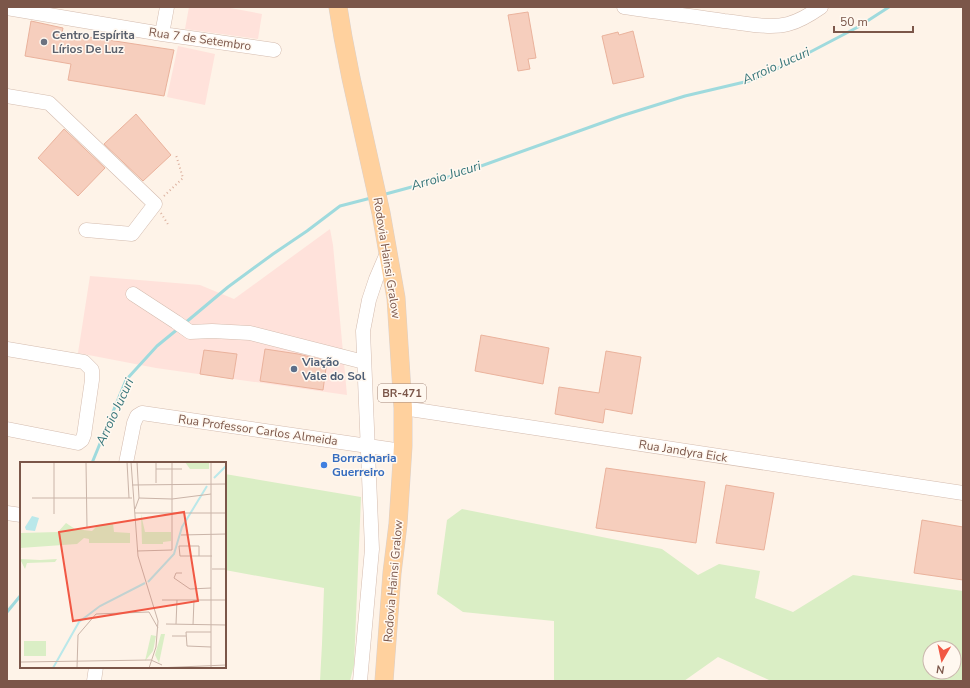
<svg xmlns="http://www.w3.org/2000/svg" width="970" height="688" font-family="'Nunito Sans',sans-serif">
	<style>
		.commercial { fill: #ffe2db }
		.green { fill: #daeec5; fill-rule: evenodd }
		.lines { fill: none; stroke-linecap: round; stroke-linejoin: round }
		.stream { stroke: #9fdadd; stroke-width: 3 }
		.building { fill: #f6cebd; stroke: #eab29c }
		.minor-casing { stroke: #d4bcaf; stroke-width: 15 }
		.major-casing { stroke: #dad0cc; stroke-width: 19 }
		.path { stroke: #dcb19f; stroke-width: 2; stroke-dasharray: 1 3; stroke-linecap: butt }
		.minor { stroke: #fff; stroke-width: 14 }
		.major { stroke: #ffd19e; stroke-width: 18 }
		.worship-dot { fill: #6b7280; stroke: #fff8f0; stroke-width: 1.5 }
		.service-dot { fill: #5c6f8a; stroke: #fff8f0; stroke-width: 1.5 }
		.shop-dot { fill: #3f7fe0; stroke: #fff8f0; stroke-width: 1.5 }
		.labels { text-anchor: middle; dominant-baseline: central; stroke-width: 3; stroke-linejoin: round; paint-order: stroke }
		.shield { fill: #fff8f0; stroke: #a3877b; stroke-width: 1 }
		.shield-label { font-size: 11px; font-weight: bold; fill: #7b5649 }
		.worship-label { font-size: 12px; font-weight: bold; fill: #5b616d; stroke: #fff8f0; text-anchor: start }
		.street-label { font-size: 12px; fill: #7b5649; stroke: #fff8f0 }
		.service-label { font-size: 12px; font-weight: bold; fill: #4e5e75; stroke: #fff8f0; text-anchor: start }
		.shop-label { font-size: 12px; font-weight: bold; fill: #366cbe; stroke: #fff8f0; text-anchor: start }
		.water-label { font-size: 13px; font-style: italic; fill: #38767a; stroke: #fff8f0 }
		.inset-river { fill: none; stroke: #bae8ea; stroke-width: 2 }
		.inset-road { fill: none; stroke: #cab4a8; stroke-width: 1 }
		.view { fill: #f15844; fill-opacity: 0.15; stroke: #f15844; stroke-width: 2 }
		.inset-edge { fill: none; stroke: #7b5649; stroke-width: 2 }
	</style>
	<rect width="100%" height="100%" fill="#fef3e8"/>
	<path class="commercial" d="M189,7h36l37,7 -4,25 -73,-10z
		M178,46l37,8 -10,51 -38,-8z
		M330,229l3,16 14,150 -191,-27 -78,-15 12,-77 110,9 34,14z"/>
	<path class="green" d="M225,474l136,23 -7,168 -4,16h-30l2,-37 2,-56 -99,-18z
		M462,509l200,40 36,26 21,-11 41,7 -5,27 38,14 60,-37 110,16v90h-183l-11,-1 -51,-23 -34,24h-130v-60l-91,-9 -26,-18 10,-74zM930,648h24v24h-24z"/>
	<g class="lines">
		<path class="stream" d="M382,195l74,-20 165,-59 64,-20 68,-16 40,-19 65,-34 31,-20
			M185,323l43,-36 45,-33 34,-23 33,-25 31,-8
			M92,463l34,-83 31,-34 22,-18
			M7,612l14,-17"/>
	</g>
	<path class="building" d="M528,12l8,46 -8,1 2,10 -12,2 -10,-56z
		M31,21l32,7 -1,5 112,17 -10,46 -96,-16 3,-16 -46,-8z
		M633,31l11,46 -31,7 -11,-48 16,-4 1,3z
		M136,114l35,41 -28,26 -39,-37z
		M64,129l41,39 -27,28 -40,-38z
		M481,335l68,13 -6,36 -68,-13z
		M265,349l33,5 29,7 -4,29 -63,-9z
		M204,350l33,4 -4,25 -33,-5z
		M606,351l35,6 -9,57 -27,-5 -2,14 -48,-9 4,-27 40,6z
		M606,468l99,14 -9,61 -100,-15z
		M726,485l48,8 -10,57 -48,-7z
		M922,520l41,7v53l-49,-7z"/>
	<g class="lines">
		<defs>
			<path id="minor" d="M624,7c34,5 67,9 100,14 20,2 45,8 64,3 12,-3 23,-10 33,-17
				M7,8l155,26 112,16
				M162,34l5,-27
				M7,96l42,7 106,101 -23,30 -46,-4
				M133,294l43,28 14,10 22,-1 38,2 114,29
				M7,349l77,13 8,8v10l-8,55 -2,5 -4,3 -71,-14
				M403,408l560,85
				M126,463l8,-40 3,-7 5,-3 260,38
				M7,513l14,2
				M94,681l2,-14
				M360,681l12,-132 -9,-218 6,-31 7,-21 12,-28"/>
			<path id="major" d="M338,7l5,30 8,41 30,135 15,85 7,110v38l-5,78 -6,49 -8,108"/>
		</defs>
		<use href="#minor" class="minor-casing"/>
		<use href="#major" class="major-casing"/>
		<path class="path" d="M164,196l19,-18 -7,-23
			M161,213l8,13"/>
		<use href="#minor" class="minor"/>
		<use href="#major" class="major"/>
	</g>
	<circle class="worship-dot" cx="44" cy="42" r="4"/>
	<circle class="service-dot" cx="294" cy="369" r="4"/>
	<circle class="shop-dot" cx="324" cy="465" r="4"/>
	<g class="labels">
		<rect class="shield" x="378" y="384" width="48" height="18" rx="3"/>
		<g class="shield-label">
			<text x="402" y="393">BR-471</text>
		</g>
		<g class="worship-label">
			<text x="52" y="35">Centro Espírita<tspan x="52" dy="14">Lírios De Luz</tspan></text>
		</g>
		<g class="street-label">
			<text transform="translate(200 39) rotate(8)">Rua 7 de Setembro</text>
			<text transform="translate(387 258) rotate(81)">Rodovia Hainsi Gralow</text>
			<text transform="translate(258 430) rotate(8)">Rua Professor Carlos Almeida</text>
			<text transform="translate(683 451) rotate(9)">Rua Jandyra Eick</text>
			<text transform="translate(393 581) rotate(-85)">Rodovia Hainsi Gralow</text>
		</g>
		<g class="service-label">
			<text x="302" y="362">Viação<tspan x="302" dy="14">Vale do Sol</tspan></text>
		</g>
		<g class="shop-label">
			<text x="332" y="458">Borracharia<tspan x="332" dy="14">Guerreiro</tspan></text>
		</g>
		<g class="water-label">
			<text transform="translate(776 66) rotate(-24)">Arroio Jucuri</text>
			<text transform="translate(446 176) rotate(-17)">Arroio Jucuri</text>
			<text transform="translate(115 412) rotate(-65)">Arroio Jucuri</text>
		</g>
	</g>
	<g transform="translate(20 462)">
		<rect width="206" height="206" fill="#fef3e8"/>
		<path d="M165,0h24v7h-19zM121,52l4,18h26v9l-8,1v2h-21zM46,61l9,6 17,2 6,-6 15,-2 1,9 16,1v10h-41v-4l-5,-1 -7,6 -57,4v-15l38,-1zM0,97l20,1 17,-1 -2,3 -28,1 -2,6zM141,172h4l-6,29 -4,-8zM131,173l5,1 -3,15 -8,10zM4,179h22v15h-22z" fill="#daeec5"/>
		<path d="M12,54l7,2 -4,13 -9,-1 -1,-3z" fill="#bae8ea"/>
		<path class="inset-river" d="M194,16l12,-12M128,120l26,-28 8,-27 25,-41M33,206l26,-46 21,-16 45,-23"/>
		<path class="inset-road" d="M66,0l1,66M107,0l2,36M111,0l7,94 20,65 -2,26 -7,21M136,0v21M136,7h26M112,23l94,-1M12,36h100M119,36l33,1 39,-5M115,47l4,-11 -2,-36M115,51h91M34,52v-52M161,73l45,-1M117,89l35,-1v-88M179,94v-10h-20l1,10h32M192,107h14M162,111h-6l-2,5 16,11 21,-1M142,138h64M146,162l60,1M156,162l1,-24M173,163l1,-25M152,174h14M191,185l-24,-1 -1,-14h25M1,200l130,-2 11,5M57,206l1,-33 18,-21 53,-2 9,16M136,206l70,-3M191,206v-206"/>
		<path class="view" d="M164,50l14,89 -125,20 -14,-89z"/>
		<rect width="206" height="206" class="inset-edge"/>
	</g>
	<rect width="970" height="688" fill="none" stroke="#7b5649" stroke-width="16"/>
	<g transform="translate(942 660) rotate(189)"><circle r="19" fill="#fff8f0" stroke="#cab7ad"/>
	<path d="M0-3L7 15L0 10L-7 15Z" fill="#f15844"/>
	<text y="-6" font-size="11" font-weight="bold" text-anchor="middle" fill="#7b5649">N</text>
	</g>
	<path d="M834 26v6h79v-6" fill="none" stroke="#7b5649" stroke-width="2"/>
	<text x="840" y="26" font-size="12" fill="#7b5649" stroke="#fff8f0" stroke-width="3" paint-order="stroke">50 m</text>
</svg>
